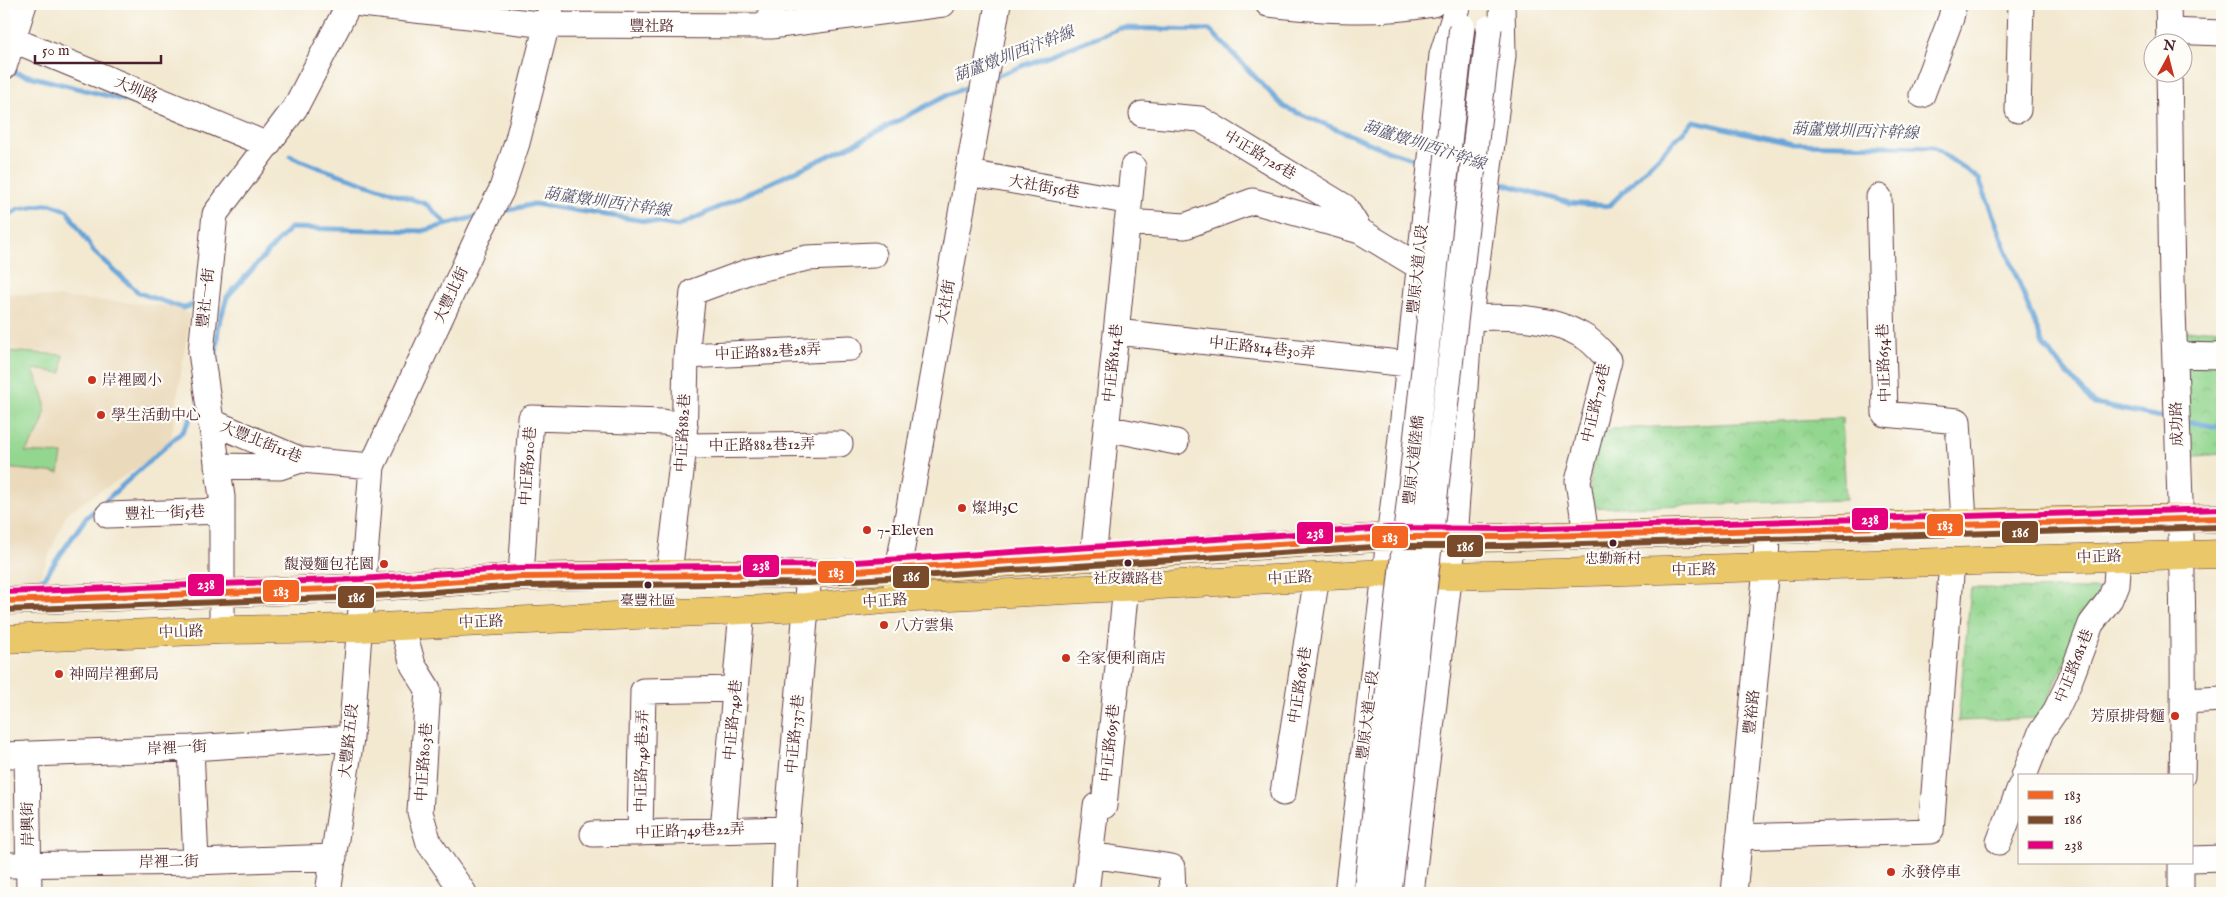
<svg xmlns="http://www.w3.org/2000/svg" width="2226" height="897" font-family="'IM FELL English','Noto Serif TC',serif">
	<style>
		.built { fill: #ead9ba }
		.green { fill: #93d68f; stroke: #6e7a5d }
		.park { fill: url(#park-crowns); stroke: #6e7a5d }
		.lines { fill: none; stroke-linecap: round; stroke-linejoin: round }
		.stream { stroke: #67a4d8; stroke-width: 5 }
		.minor-casing { stroke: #633d44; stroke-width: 27 }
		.major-casing { stroke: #633d44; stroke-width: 29 }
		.minor { stroke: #fff; stroke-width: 25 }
		.major { stroke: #eac769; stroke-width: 28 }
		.minor-bridge-casing { stroke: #633d44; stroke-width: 27; stroke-linecap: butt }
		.minor-bridge { stroke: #fff; stroke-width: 25 }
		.bus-1-casing { stroke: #fdfcf7; stroke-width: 10 }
		.bus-2-casing { stroke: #fdfcf7; stroke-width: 10 }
		.bus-3-casing { stroke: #fdfcf7; stroke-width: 10 }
		.bus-1 { stroke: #f26522; stroke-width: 6 }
		.bus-2 { stroke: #7a4b2a; stroke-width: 6 }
		.bus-3 { stroke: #e5007d; stroke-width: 6 }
		.poi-dot { fill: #c8321e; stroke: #fdfcf7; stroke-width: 2 }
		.bus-dot { fill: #4a1f2b; stroke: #fdfcf7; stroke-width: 2 }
		.labels { text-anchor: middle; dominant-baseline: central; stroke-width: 4.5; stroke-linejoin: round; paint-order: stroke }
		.bus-label { font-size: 14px; fill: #4a1f2b; stroke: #fdfcf7 }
		.street-label { font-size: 15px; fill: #4a1f2b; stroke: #fdfcf7 }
		.poi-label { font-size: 15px; fill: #4a1f2b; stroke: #fdfcf7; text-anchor: start }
		.water-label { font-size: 16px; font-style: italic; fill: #565470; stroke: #fdfcf7 }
		.line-badge { stroke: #fdfcf7; stroke-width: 2 }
		.badge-label { font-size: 14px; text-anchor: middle; font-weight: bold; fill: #fff }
	</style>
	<defs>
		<pattern id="park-crowns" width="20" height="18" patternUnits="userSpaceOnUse" patternTransform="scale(1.25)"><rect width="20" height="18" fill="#93d68f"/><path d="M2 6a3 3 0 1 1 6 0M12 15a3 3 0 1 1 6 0" fill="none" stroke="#80b77c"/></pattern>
	</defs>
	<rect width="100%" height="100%" fill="#fdfcf7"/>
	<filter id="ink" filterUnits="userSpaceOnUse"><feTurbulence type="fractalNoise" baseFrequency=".02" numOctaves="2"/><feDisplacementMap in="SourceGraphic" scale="10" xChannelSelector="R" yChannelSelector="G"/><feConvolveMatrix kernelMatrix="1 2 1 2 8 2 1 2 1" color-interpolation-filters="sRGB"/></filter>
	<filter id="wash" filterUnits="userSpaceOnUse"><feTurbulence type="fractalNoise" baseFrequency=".0096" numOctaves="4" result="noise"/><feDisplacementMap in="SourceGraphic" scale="20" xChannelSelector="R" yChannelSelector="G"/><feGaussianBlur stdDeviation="1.12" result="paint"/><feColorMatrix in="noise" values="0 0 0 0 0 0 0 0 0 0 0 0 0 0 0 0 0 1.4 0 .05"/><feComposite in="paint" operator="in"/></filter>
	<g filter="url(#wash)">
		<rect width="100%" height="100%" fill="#f3e9d1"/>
		<path class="built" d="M4,293l167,13 19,8 -20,132 -103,67 -32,75 -31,1z"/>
		<path class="green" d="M4,351l59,4 -1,18 -29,-4c2,8 6,14 9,22 9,23 -4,44 -17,61l37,2 -3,19 -55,-5z"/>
		<path class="park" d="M2222,328v126l-52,4 -4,-125z
			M1842,418l4,82 -258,8 7,-78z
			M1971,588l128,1 -60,129 -81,3z"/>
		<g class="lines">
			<path class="stream" d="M9,71l127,32
				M994,77l125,-49 91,2 74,77 102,43 37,11
				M290,156l27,11 109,37 20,19
				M1494,181l75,22 40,3 85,-85 100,23 139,3 46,32 64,166 51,59 77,15
				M500,212l34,-8 144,22 178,-83 91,-48 29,-12
				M4,217l15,-8 31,-5 17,6 27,42 45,41 44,15 17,-5
				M215,370l3,-42 9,-31 63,-69 132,3 57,-15
				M2185,421l33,6 4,-2
				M20,589l24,-11 41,-59 98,-88 16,-27"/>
		</g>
	</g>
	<g filter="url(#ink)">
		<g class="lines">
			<defs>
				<path id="minor" d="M362,4l185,21 224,1 172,-22
					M771,4v22
					M1268,4c55,6 110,10 165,0
					M2168,4l1,38
					M2169,31l53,2
					M4,36l264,109
					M4,67l20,-63
					M2169,72c2,80 1,159 4,239 6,155 13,310 9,465
					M1922,95l29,-77 3,-14
					M2018,110l3,-106
					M1142,114l58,5 145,88 15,24
					M969,173l151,27
					M1879,197l6,217 73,7 6,101
					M1127,222l58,4 68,-25 107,30 58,35
					M1454,318c42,-1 91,-5 129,18 10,5 18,16 26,24l-31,121 8,54
					M1116,332l292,32
					M2175,355l47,1
					M686,356l164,-8
					M210,421l91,39 71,6
					M1106,428l70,14
					M684,446l156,-2
					M217,466l63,1 21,-7
					M108,515l113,-4
					M1093,558l40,-391
					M669,574l15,-128 2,-90 7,-64 57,-21 57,-13 67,-3
					M521,577l10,-159 132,4 22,4
					M895,599l3,-29 100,-566
					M402,625l11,40 15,24 -8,123 9,31 35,50
					M222,630v-133l-21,-145 14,-138 80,-106 54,-104
					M2184,701l38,-2
					M191,748l5,114
					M27,754l2,139
					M4,755l187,-7 160,-10
					M2024,776l17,-44 15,-22 12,-25 23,-61 19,-25 6,-15 2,-28
					M1283,793l34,-217
					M723,831l19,-221
					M640,833l3,-142 92,-2
					M593,834l194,-5
					M1739,837l192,-6 21,-269
					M1999,842l21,-55
					M1090,855l82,12 1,26
					M2192,859l30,-1
					M2181,863v30
					M4,865l192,-3 138,-5
					M328,893l23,-155 21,-272 109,-236 20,-39 16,-48 35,-139
					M784,893l3,-64 22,-255
					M1086,893l10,-87h8l22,-220
					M1347,893l53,-446 42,-392 16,-51
					M1411,893l43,-354 16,-221 33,-262 -1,-52
					M1734,893l32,-325 1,-37"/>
				<path id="major" d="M4,601l357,-13 160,-11 148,-3h140l89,-4 492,-33c77,3 153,-1 230,-3 201,-4 401,-15 602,-16
					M4,639l218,-9 136,-2 448,-21 89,-8 490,-26 64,3 773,-22"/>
			</defs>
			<use href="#minor" class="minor-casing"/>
			<use href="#major" class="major-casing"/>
			<use href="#minor" class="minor"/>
			<use href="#major" class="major"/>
			<defs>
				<path id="minor-bridge" d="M1366,893l96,-867
					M1389,893l100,-865"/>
			</defs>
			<use href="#minor-bridge" class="minor-bridge-casing"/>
			<use href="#minor-bridge" class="minor-bridge"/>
			<defs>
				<path id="bus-1" d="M4,601l357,-13 160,-11 288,-3 581,-37h115l717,-19"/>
				<path id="bus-2" d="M4,610l357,-13 160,-11 288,-3 581,-37h115l717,-19"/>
				<path id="bus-3" d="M4,592l357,-13 160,-11 288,-3 580,-37 116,1 717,-20"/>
			</defs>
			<use href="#bus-1" class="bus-1-casing"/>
			<use href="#bus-2" class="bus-2-casing"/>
			<use href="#bus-3" class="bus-3-casing"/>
			<use href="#bus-1" class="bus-1"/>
			<use href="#bus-2" class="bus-2"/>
			<use href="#bus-3" class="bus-3"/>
		</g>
	</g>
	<g class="poi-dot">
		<circle cx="92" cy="380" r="5"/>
		<circle cx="101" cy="415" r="5"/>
		<circle cx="962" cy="508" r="5"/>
		<circle cx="867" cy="530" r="5"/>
		<circle cx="384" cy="564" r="5"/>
		<circle cx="884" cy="625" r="5"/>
		<circle cx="1066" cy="658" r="5"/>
		<circle cx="59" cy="674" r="5"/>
		<circle cx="2175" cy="716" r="5"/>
		<circle cx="1891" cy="872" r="5"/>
	</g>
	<g class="bus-dot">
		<circle cx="1613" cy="543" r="4.5"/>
		<circle cx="1128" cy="563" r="4.5"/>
		<circle cx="648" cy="585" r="4.5"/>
	</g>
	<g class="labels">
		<g class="bus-label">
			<text x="1613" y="559">忠勤新村</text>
			<text x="1128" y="579">社皮鐵路巷</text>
			<text x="648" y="601">臺豐社區</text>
		</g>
		<g class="street-label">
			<text x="652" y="26">豐社路</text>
			<text transform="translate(136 90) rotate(22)">大圳路</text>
			<text transform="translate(1260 155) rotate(31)">中正路726巷</text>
			<text transform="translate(1044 187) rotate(10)">大社街56巷</text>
			<text transform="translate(1418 269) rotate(-84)">豐原大道八段</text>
			<text transform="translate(451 295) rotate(-65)">大豐北街</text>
			<text transform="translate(206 298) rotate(-84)">豐社一街</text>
			<text transform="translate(946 302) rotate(-80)">大社街</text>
			<text transform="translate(1262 348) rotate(6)">中正路814巷30弄</text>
			<text transform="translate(768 352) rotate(-3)">中正路882巷28弄</text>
			<text transform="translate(1113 363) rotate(-84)">中正路814巷</text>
			<text transform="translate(1884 363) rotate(-92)">中正路654巷</text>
			<text transform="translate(1596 403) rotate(-77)">中正路726巷</text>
			<text transform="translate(2177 424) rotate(-92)">成功路</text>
			<text transform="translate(683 433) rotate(-87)">中正路882巷</text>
			<text transform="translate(261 442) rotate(22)">大豐北街11巷</text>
			<text transform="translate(762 445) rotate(-1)">中正路882巷12弄</text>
			<text transform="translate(1414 460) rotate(-84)">豐原大道陸橋</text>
			<text transform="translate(528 466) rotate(-86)">中正路910巷</text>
			<text transform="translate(165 513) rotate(-2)">豐社一街5巷</text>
			<text transform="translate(2099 557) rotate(-2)">中正路</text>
			<text transform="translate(1694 570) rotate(-1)">中正路</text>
			<text transform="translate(1290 578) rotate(-3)">中正路</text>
			<text transform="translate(885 601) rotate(-4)">中正路</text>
			<text transform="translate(481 622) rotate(-2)">中正路</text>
			<text transform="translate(181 632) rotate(-2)">中山路</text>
			<text transform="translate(2074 666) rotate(-68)">中正路681巷</text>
			<text transform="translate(1300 685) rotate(-81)">中正路685巷</text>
			<text transform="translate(1752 712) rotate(-84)">豐裕路</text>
			<text transform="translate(1368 715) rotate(-83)">豐原大道一段</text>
			<text transform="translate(733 720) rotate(-85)">中正路749巷</text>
			<text transform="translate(795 734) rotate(-85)">中正路737巷</text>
			<text transform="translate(349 741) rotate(-84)">大豐路五段</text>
			<text transform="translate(1110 743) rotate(-84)">中正路695巷</text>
			<text transform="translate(177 748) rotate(-3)">岸裡一街</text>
			<text transform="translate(642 761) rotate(-89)">中正路749巷2弄</text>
			<text transform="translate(424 762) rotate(-86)">中正路803巷</text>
			<text transform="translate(28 824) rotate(-91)">岸興街</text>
			<text transform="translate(690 831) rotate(-2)">中正路749巷22弄</text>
			<text transform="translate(169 862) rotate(-1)">岸裡二街</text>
		</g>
		<g class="poi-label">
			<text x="102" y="380">岸裡國小</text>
			<text x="111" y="415">學生活動中心</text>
			<text x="972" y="508">燦坤3C</text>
			<text x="877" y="530">7-Eleven</text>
			<text x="374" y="564" text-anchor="end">馥漫麵包花園</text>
			<text x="894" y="625">八方雲集</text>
			<text x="1076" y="658">全家便利商店</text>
			<text x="69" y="674">神岡岸裡郵局</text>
			<text x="2165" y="716" text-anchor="end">芳原排骨麵</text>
			<text x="1901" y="872">永發停車</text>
		</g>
		<g class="water-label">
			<text transform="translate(1014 55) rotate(-21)">葫蘆燉圳西汴幹線</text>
			<text transform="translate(1855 132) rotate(2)">葫蘆燉圳西汴幹線</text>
			<text transform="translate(1424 146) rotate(18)">葫蘆燉圳西汴幹線</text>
			<text transform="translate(607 203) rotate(8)">葫蘆燉圳西汴幹線</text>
		</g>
	</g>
	<g class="line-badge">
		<rect x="1851" y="507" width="38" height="24" rx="5" fill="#e5007d"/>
		<rect x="1926" y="513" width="38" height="24" rx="5" fill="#f26522"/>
		<rect x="2001" y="520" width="38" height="24" rx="5" fill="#7a4b2a"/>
		<rect x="1296" y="521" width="38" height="24" rx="5" fill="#e5007d"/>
		<rect x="1371" y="525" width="38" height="24" rx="5" fill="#f26522"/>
		<rect x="1446" y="534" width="38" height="24" rx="5" fill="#7a4b2a"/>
		<rect x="742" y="554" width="38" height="24" rx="5" fill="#e5007d"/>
		<rect x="817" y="560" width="38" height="24" rx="5" fill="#f26522"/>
		<rect x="892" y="565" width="38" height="24" rx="5" fill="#7a4b2a"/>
		<rect x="187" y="573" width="38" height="24" rx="5" fill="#e5007d"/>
		<rect x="262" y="579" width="38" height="24" rx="5" fill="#f26522"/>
		<rect x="337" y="585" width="38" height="24" rx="5" fill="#7a4b2a"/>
	</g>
	<g class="badge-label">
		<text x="1870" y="524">238</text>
		<text x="1945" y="530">183</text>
		<text x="2020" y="537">186</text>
		<text x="1315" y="538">238</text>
		<text x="1390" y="542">183</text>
		<text x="1465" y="551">186</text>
		<text x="761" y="570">238</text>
		<text x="836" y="577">183</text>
		<text x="911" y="581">186</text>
		<text x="206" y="589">238</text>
		<text x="281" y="596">183</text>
		<text x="356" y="602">186</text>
	</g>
	<rect width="2226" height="897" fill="none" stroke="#fdfcf7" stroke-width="20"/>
	<rect x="2018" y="774" width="175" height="90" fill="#fdfcf7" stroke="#b5a4a5"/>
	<rect x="2028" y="791" width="25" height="8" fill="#f26522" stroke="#b5a4a5"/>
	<text x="2064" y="800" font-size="15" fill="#4a1f2b">183</text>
	<rect x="2028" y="816" width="25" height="8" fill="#7a4b2a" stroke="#b5a4a5"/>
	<text x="2064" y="824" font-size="15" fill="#4a1f2b">186</text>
	<rect x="2028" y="841" width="25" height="8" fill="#e5007d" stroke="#b5a4a5"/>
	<text x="2064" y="850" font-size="15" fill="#4a1f2b">238</text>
	<g transform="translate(2168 58) rotate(7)"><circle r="24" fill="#fdfcf7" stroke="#b5a4a5"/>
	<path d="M0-4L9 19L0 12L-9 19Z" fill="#c8321e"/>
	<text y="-8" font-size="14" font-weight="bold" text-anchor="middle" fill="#4a1f2b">N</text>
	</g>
	<path d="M35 55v8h126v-8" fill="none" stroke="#4a1f2b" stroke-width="2.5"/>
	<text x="42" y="55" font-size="15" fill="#4a1f2b" stroke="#fdfcf7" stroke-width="4" paint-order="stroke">50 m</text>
</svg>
